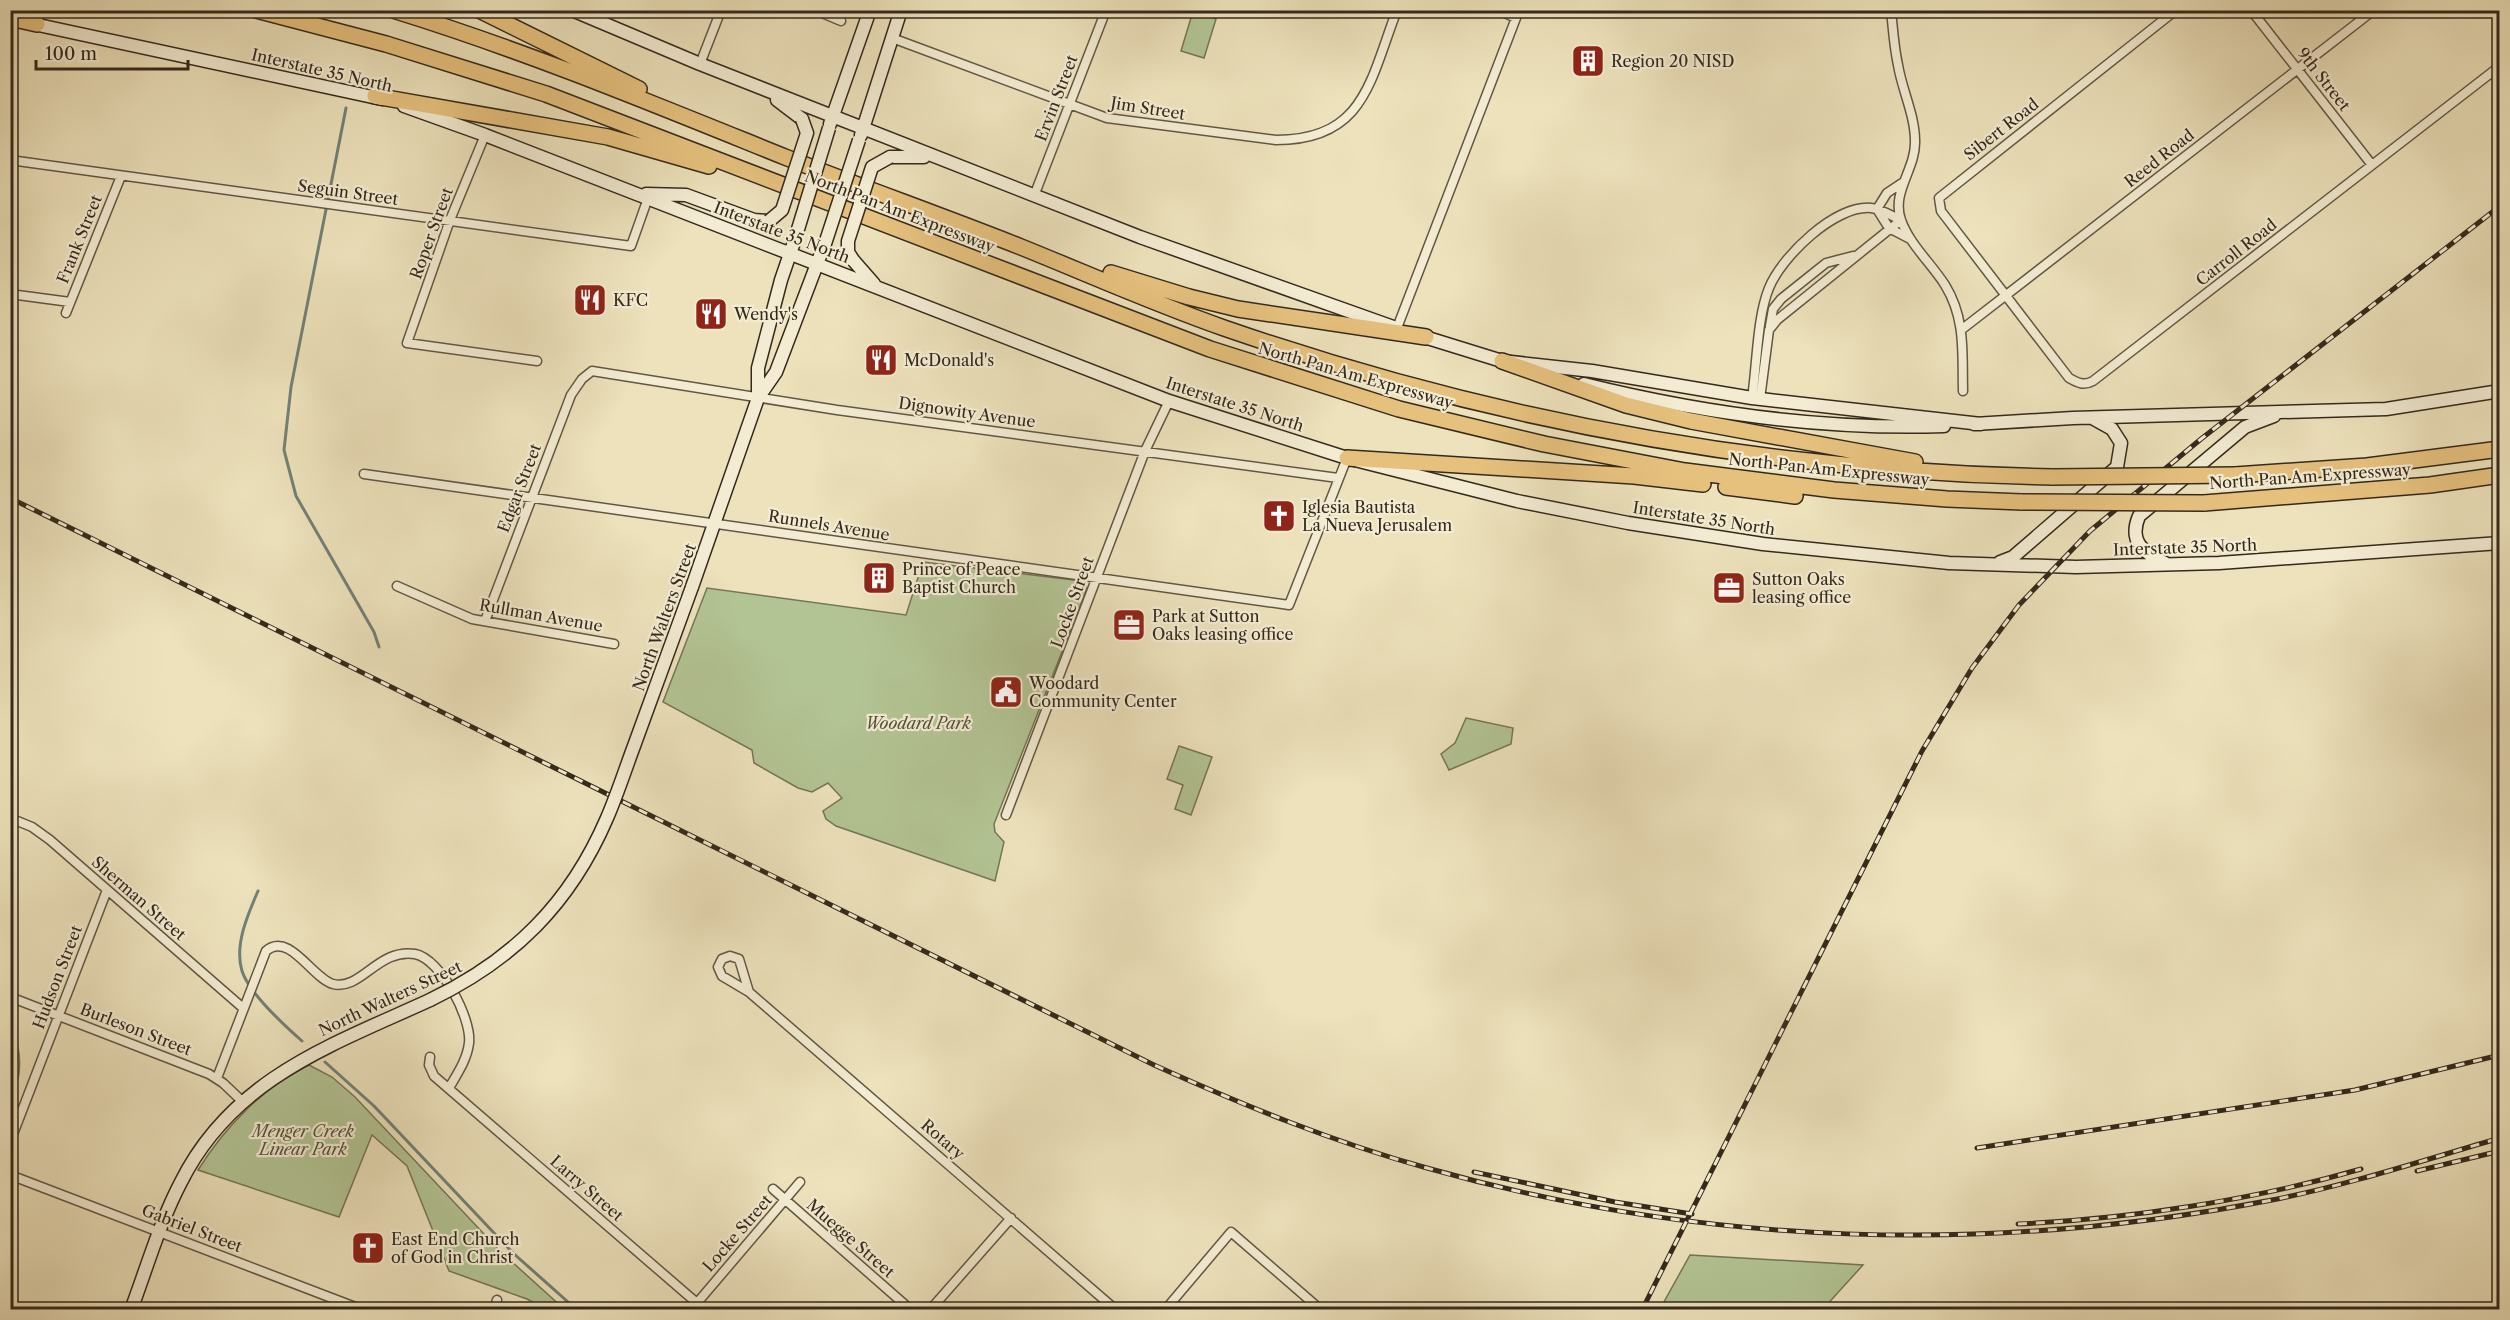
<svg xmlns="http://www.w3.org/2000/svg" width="2510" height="1320" font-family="'Libre Caslon Text',serif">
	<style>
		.green { fill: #b3c494; stroke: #747658; stroke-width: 1.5 }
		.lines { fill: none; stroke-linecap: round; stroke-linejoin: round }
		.stream { stroke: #728179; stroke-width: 3 }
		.minor-casing { stroke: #625744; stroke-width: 11 }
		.secondary-casing { stroke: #34291c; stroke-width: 15 }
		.motorway-casing { stroke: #34291c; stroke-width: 18 }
		.minor { stroke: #f3ecd3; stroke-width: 8 }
		.secondary { stroke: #f3ecd3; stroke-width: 12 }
		.motorway { stroke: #e6c17e; stroke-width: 15 }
		.rail-casing { stroke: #34291c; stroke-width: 5 }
		.rail { stroke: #f3ecd3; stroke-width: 3; stroke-dasharray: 9; stroke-linecap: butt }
		.secondary-bridge-casing { stroke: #34291c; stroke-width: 15; stroke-linecap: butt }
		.motorway-bridge-casing { stroke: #34291c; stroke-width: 18; stroke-linecap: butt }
		.secondary-bridge { stroke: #f3ecd3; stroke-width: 12 }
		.motorway-bridge { stroke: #e6c17e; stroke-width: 15 }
		.labels { text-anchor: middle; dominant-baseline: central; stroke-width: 4.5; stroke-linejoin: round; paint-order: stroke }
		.poi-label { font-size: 16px; fill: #34291c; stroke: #f3ecd3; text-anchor: start }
		.street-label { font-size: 16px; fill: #34291c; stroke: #f3ecd3 }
		.park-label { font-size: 16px; font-style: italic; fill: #54503a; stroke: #f3ecd3 }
	</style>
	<rect width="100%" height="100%" fill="#ede2bc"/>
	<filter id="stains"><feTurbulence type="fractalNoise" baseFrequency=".00333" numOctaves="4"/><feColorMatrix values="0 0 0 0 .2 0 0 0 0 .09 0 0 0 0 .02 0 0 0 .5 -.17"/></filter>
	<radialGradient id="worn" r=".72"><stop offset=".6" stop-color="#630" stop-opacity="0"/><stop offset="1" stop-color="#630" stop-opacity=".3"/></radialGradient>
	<path class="green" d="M1193,11l23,8 -12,39 -23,-7z
		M923,562l159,19 4,3v7l-92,233 1,8 9,10 -9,39 -159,-55 -10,-7 -3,-8 19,-13 -14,-15 -16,9 -14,-4 -44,-25 -2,-13 -89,-48 44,-114 199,27z
		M1466,718l47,10 -2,16 -62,26 -8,-16 14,-11z
		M1179,746l33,11 -21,58 -16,-6 8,-24 -16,-6z
		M11,1027c11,23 12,49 0,71l2,-43 -2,-10z
		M309,1065l23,12 23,20 145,154 64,58h-18l-19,-10 -78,-28 -42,-105 -35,-31 -33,82 -141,-47c27,-43 65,-83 111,-105z
		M1690,1255l173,10 -40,44h-163z"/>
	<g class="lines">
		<path class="stream" d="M346,108l-55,279 -7,63 12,46 78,136 5,15
			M258,891c-10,23 -24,54 -16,80 7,22 43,55 60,70
			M325,1062l49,44 139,147 64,57"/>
		<defs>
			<path id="minor" d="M815,10l26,11
				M1891,10c2,19 3,37 7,55 4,25 17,50 17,76 1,28 -24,51 -14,79 9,25 30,43 44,65 21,34 17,68 18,106
				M2176,10l-237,188 2,13 128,167c9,5 15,8 24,3l407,-315
				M2251,10l121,155
				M892,38l215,80 169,22c89,0 94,-60 121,-130
				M700,64l21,-54
				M485,135l-35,85 -43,123 130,18
				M10,160l621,86 17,-48
				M1902,183l-15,10 -10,16 12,19 21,11
				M1034,196l72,-186
				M10,294l60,8
				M66,313l55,-137
				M1770,326l3,-17 8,-10 45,-36 27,-7
				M1397,328l119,-310 -18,-8
				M1961,330l413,-320
				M1752,398c5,-33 5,-81 17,-110 13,-32 66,-83 102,-80 10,1 21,8 30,12l-124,100 -8,10 -9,69
				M364,474l925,131 58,-147
				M397,586l75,33 142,25
				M485,621l86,-226 11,-16 10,-8 245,39 501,68
				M1006,815l139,-364 24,-50
				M10,818l22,9 18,13 193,168
				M749,992l-10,-33 -9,-3 -8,3 -4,8 4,9 27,16 367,318
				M10,997l199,77 14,9 20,19
				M430,1057l-1,8 5,11 271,234
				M217,1078l49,-127c23,-20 46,27 67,33 28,7 45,-36 82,-30 26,5 57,65 54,89 -2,17 -12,31 -20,45
				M10,1142l97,-252
				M10,1175l353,135
				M773,1189l138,121
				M697,1303l103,-121
				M494,1310l3,-10
				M930,1310l81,-92
				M1165,1310l66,-78 90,78"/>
			<path id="secondary" d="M572,10l128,54 440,173 256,91
				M29,23l353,76
				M777,100l25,19
				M404,106l81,29 684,266 178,57 170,43 111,22 135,21 186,19 127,4 143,-4 281,-20
				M830,124l40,-114
				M861,135l40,-125
				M890,157h34
				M646,194l40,1 68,25 15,1
				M853,260l21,24
				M1418,335l84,26 90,10 160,27 229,26
				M1584,384c117,29 239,46 360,42
				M758,398v-30l23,-88 12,-35
				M1974,424l99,-6 313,-9 114,-18
				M2000,562l13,-5 104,-90 4,-24 -9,-14 -18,-10
				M2165,563c-21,-10 -37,-21 -26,-47l106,-89 29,-11
				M692,587l66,-189 18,-26 44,-116
				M131,1310c16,-43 29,-88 50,-128 52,-104 151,-137 249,-182"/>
			<path id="motorway" d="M256,10l130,34 160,50 664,255 189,60 145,35 141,27 149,19 113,9 75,3
				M393,10c133,41 263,95 392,147 78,31 158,59 236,90 67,27 134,57 203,81 266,92 546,144 829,149
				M479,10l160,79
				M10,18l27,6
				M375,96l233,41 101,29
				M1111,273l78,24 49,12 188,28
				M1502,361l124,44 65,16 224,41
				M1347,458l287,18 69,8
				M2235,475l132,-9 133,-17
				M1726,487l69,9
				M2204,503l226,-18 70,-10"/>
		</defs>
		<use href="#minor" class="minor-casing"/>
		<use href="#secondary" class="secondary-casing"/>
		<use href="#motorway" class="motorway-casing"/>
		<use href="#minor" class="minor"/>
		<use href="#secondary" class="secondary"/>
		<use href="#motorway" class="motorway"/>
		<defs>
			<path id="rail" d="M10,498l1144,567c89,40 179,77 273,103 275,78 564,87 845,32 77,-15 152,-40 228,-62
				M1977,1148l378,-58 145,-35
				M2417,1171l83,-20
				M1474,1172l141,30 77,12
				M2018,1224c111,-5 236,-24 343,-55
				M1642,1310l280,-559 50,-83 47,-63 71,-74 111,-92 299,-233"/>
		</defs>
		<use href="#rail" class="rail-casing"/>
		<use href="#rail" class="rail"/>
		<defs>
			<path id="secondary-bridge" d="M769,221l13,-11 25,-77 -5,-14
				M795,239l34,-111
				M823,250l36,-110
				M853,260l-5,-8v-11l24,-74 18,-10
				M430,1000c83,-40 140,-96 177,-182 10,-23 18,-48 27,-72 19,-53 39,-106 58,-159"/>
			<path id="motorway-bridge" d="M2053,477l182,-2
				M2022,502l182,1"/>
		</defs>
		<use href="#secondary-bridge" class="secondary-bridge-casing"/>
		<use href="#motorway-bridge" class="motorway-bridge-casing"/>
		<use href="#secondary-bridge" class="secondary-bridge"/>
		<use href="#motorway-bridge" class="motorway-bridge"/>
	</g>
	<defs>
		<symbol id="building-square" viewBox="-11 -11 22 22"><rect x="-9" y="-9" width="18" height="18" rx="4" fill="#8f2418" stroke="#f3ecd3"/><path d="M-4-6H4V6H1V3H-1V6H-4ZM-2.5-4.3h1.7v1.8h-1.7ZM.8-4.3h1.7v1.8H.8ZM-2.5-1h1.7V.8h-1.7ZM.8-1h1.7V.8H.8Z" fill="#fff"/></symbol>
		<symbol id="restaurant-square" viewBox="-11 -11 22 22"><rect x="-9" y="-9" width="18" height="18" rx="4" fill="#8f2418" stroke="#f3ecd3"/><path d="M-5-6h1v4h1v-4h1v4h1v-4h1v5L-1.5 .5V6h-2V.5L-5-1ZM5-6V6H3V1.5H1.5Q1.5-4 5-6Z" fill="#fff"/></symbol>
		<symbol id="church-square" viewBox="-11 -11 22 22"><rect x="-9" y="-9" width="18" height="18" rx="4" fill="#8f2418" stroke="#f3ecd3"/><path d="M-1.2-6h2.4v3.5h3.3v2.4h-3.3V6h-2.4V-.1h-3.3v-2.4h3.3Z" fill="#fff"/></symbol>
		<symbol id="office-square" viewBox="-11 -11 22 22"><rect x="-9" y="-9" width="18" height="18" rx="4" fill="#8f2418" stroke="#f3ecd3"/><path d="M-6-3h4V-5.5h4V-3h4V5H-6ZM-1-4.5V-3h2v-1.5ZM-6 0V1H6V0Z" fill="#fff"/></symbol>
		<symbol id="civic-square" viewBox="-11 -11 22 22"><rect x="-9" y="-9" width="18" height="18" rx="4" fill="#8f2418" stroke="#f3ecd3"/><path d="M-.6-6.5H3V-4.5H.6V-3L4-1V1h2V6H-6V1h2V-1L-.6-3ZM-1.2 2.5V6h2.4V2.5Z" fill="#fff"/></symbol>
	</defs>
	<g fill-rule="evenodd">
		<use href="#building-square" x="1569" y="42" width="38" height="38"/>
		<use href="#restaurant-square" x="571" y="281" width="38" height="38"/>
		<use href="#restaurant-square" x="692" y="295" width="38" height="38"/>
		<use href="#restaurant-square" x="862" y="341" width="38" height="38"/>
		<use href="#church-square" x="1260" y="497" width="38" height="38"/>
		<use href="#building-square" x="860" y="559" width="38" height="38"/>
		<use href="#office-square" x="1710" y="569" width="38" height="38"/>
		<use href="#office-square" x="1110" y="606" width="38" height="38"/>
		<use href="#civic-square" x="987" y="673" width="38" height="38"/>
		<use href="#church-square" x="349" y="1229" width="38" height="38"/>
	</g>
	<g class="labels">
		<g class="poi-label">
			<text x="1611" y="61">Region 20 NISD</text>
			<text x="613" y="300">KFC</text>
			<text x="734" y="314">Wendy's</text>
			<text x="904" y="360">McDonald's</text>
			<text x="1302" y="507">Iglesia Bautista<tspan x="1302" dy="18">La Nueva Jerusalem</tspan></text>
			<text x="902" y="569">Prince of Peace<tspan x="902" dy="18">Baptist Church</tspan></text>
			<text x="1752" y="579">Sutton Oaks<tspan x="1752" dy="18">leasing office</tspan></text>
			<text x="1152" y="616">Park at Sutton<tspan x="1152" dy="18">Oaks leasing office</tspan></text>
			<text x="1029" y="683">Woodard<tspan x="1029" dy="18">Community Center</tspan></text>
			<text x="391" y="1239">East End Church<tspan x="391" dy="18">of God in Christ</tspan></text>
		</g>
		<g class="street-label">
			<text transform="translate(322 70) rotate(13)">Interstate 35 North</text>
			<text transform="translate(2324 79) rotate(52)">9th Street</text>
			<text transform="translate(1056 98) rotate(-69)">Ervin Street</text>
			<text transform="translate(1148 108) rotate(9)">Jim Street</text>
			<text transform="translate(2001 129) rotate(-38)">Sibert Road</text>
			<text transform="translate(2159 158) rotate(-38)">Reed Road</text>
			<text transform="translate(348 192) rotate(8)">Seguin Street</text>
			<text transform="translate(900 211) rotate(21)">North Pan Am Expressway</text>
			<text transform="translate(782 232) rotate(21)">Interstate 35 North</text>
			<text transform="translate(431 233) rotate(-70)">Roper Street</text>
			<text transform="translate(79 239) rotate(-68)">Frank Street</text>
			<text transform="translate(2236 252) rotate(-38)">Carroll Road</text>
			<text transform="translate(1356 375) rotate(16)">North Pan Am Expressway</text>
			<text transform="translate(1235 404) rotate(18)">Interstate 35 North</text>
			<text transform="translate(967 412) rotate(8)">Dignowity Avenue</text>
			<text transform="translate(1829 469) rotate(6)">North Pan Am Expressway</text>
			<text transform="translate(2310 476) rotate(-4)">North Pan Am Expressway</text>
			<text transform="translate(519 488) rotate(-69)">Edgar Street</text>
			<text transform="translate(1704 518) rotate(9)">Interstate 35 North</text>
			<text transform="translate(829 525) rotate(9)">Runnels Avenue</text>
			<text transform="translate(2185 547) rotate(-2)">Interstate 35 North</text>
			<text transform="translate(1072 602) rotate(-70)">Locke Street</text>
			<text transform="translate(541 615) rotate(10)">Rullman Avenue</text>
			<text transform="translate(664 617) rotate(-70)">North Walters Street</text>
			<text transform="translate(139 898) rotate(41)">Sherman Street</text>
			<text transform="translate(57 977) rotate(-69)">Hudson Street</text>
			<text transform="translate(390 998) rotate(-25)">North Walters Street</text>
			<text transform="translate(136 1029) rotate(21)">Burleson Street</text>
			<text transform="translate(943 1139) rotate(41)">Rotary</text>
			<text transform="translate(587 1188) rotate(41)">Larry Street</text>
			<text transform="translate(192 1228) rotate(21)">Gabriel Street</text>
			<text transform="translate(737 1233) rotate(-49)">Locke Street</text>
			<text transform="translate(851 1238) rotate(41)">Muegge Street</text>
		</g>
		<g class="park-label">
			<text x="918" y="723">Woodard Park</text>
			<text x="303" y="1131">Menger Creek<tspan x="303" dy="18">Linear Park</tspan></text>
		</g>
	</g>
	<rect width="2510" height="1320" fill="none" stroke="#ede2bc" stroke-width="36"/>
	<rect x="12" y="12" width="2486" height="1296" fill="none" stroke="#34291c" stroke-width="3"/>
	<rect x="18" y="18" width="2474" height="1284" fill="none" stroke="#34291c" stroke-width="1.5"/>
	<path d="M36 60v9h152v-9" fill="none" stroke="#34291c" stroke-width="3"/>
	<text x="45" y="60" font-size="18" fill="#34291c" stroke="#f3ecd3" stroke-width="4.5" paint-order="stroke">100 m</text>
	<rect width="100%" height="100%" filter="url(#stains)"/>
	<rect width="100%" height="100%" fill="url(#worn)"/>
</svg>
